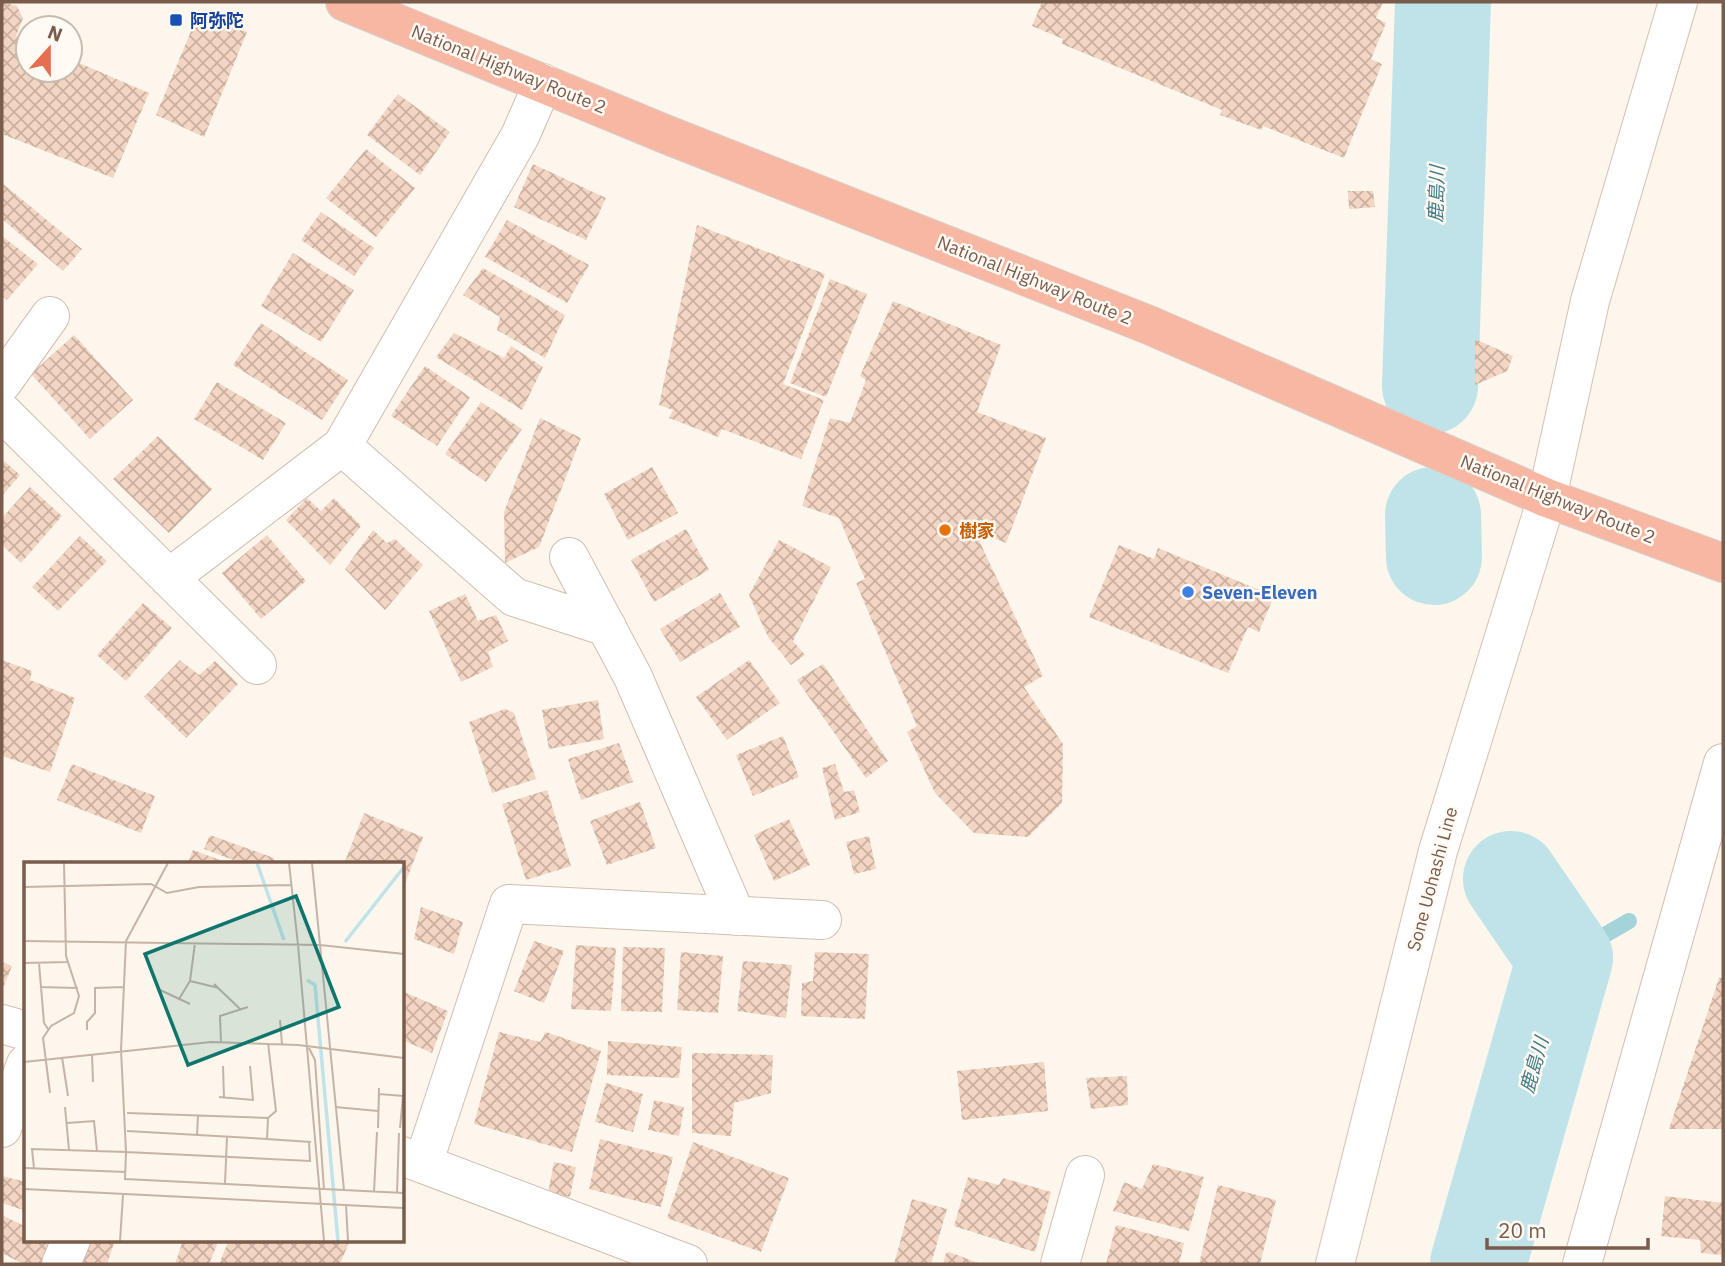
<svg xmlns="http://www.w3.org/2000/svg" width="1725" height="1266" font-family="'IBM Plex Sans','Noto Sans JP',sans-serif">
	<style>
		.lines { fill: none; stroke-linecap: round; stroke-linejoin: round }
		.stream { stroke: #a5d3da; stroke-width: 16 }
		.river { stroke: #bfe3e8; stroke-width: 96 }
		.building { fill: url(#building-cross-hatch) }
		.street-casing { stroke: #d1beb0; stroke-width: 40 }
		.secondary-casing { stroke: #d6c0b0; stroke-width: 40 }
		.highway-casing { stroke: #dad1cd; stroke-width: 40 }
		.street { stroke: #fff; stroke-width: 38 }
		.secondary { stroke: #fff; stroke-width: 38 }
		.highway { stroke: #f7b7a3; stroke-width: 38 }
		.transit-dot { fill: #1a4fb4; stroke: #fffaf3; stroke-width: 2.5 }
		.food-dot { fill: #e8710a; stroke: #fffaf3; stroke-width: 2.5 }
		.shop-dot { fill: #3f7fe0; stroke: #fffaf3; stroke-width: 2.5 }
		.labels { text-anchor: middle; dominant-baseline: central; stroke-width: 5; stroke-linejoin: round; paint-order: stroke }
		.transit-label { font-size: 18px; font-weight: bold; fill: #164399; stroke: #fffaf3; text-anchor: start }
		.street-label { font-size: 18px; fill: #7a5c4d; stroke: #fffaf3 }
		.food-label { font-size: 18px; font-weight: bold; fill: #c56008; stroke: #fffaf3; text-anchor: start }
		.shop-label { font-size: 18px; font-weight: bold; fill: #366cbe; stroke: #fffaf3; text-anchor: start }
		.water-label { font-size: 19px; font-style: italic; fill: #437c86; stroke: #fffaf3 }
		.inset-river { fill: none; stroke: #bfe3e8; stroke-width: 3.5 }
		.inset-road { fill: none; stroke: #c5b3a7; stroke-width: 2 }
		.view { fill: #0f766e; fill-opacity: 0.15; stroke: #0f766e; stroke-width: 3.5 }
		.inset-edge { fill: none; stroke: #7a5c4d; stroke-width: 3.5 }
	</style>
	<defs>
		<pattern id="building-cross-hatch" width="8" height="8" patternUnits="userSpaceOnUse" patternTransform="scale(1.75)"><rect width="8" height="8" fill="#f3d5c3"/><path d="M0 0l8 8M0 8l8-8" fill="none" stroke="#cab0a1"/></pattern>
	</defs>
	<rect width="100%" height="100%" fill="#fdf6ec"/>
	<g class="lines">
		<path class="stream" d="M1565,958l64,-37"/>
		<path class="river" d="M1430,386l13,-384
			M1433,515l1,42
			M1478,1264l87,-306 -54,-79"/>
	</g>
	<path class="building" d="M3,2l14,4 6,12 -7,18 12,5v29h42v-11l79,34 -36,85 -111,-44z
		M1042,2h341l-7,16 10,5 -15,36 11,5 -38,94 -81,-32 -2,4 -41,-15 2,-5 -160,-66 1,-5 -31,-13z
		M199,12l48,20 -43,105 -48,-22z
		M398,94l52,38 -30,43 -53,-40z
		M366,149l49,39 -39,49 -50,-39z
		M533,164l73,34 -20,42 -72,-33z
		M2,183l80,66 -19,22 -61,-52z
		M1348,191h25l2,16 -26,2z
		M321,212l53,36 -20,28 -53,-36z
		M507,220l82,45 -22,38 -82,-46z
		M697,225l128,49 -42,110 41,16 -23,59 -79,-30 -4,8 -49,-19 4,-8 -14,-5z
		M2,236l36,28 -31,36 -5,-4z
		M293,253l61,37 -33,52 -60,-36z
		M483,268l82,47 -20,43 -48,-28 3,-13 -37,-22z
		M830,279l37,15 -41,103 -36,-14z
		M893,301l108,44 -24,67 69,26 -40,105 -32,-13 69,146 -19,11 39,57 -1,59 -34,34 -54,-4 -39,-40 -28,-61 10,-6 -61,-143 9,-4 -26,-61 -37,-12 28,-88 20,5 16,-43 -6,-4z
		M261,323l87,57 -26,40 -89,-55z
		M454,333l50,25 7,-12 32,21 -21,43 -86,-53z
		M74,335l59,65 -43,39 -59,-65z
		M1475,339l38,17 -6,15 -32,14z
		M425,366l45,31 -33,49 -46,-30z
		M217,382l69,41 -23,37 -69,-41z
		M481,402l41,27 -36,53 -41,-28z
		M540,418l41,20 -42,109 -34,16 -1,-51z
		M158,436l54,53 -43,44 -56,-54z
		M2,459l18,16 -18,21z
		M652,467l26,46 -50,27 -24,-46z
		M30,487l32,29 -41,47 -19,-18v-27z
		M307,498l14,13 13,-13 27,28 -31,39 -44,-45z
		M686,529l23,41 -55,32 -23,-42z
		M373,530l14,13 8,-4 28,26 -38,45 -40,-41z
		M267,535l39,46 -45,38 -39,-46z
		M80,536l27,25 -49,50 -26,-24z
		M779,540l52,27 -38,74 12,14 -14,10 -23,-28 -19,-42z
		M1119,545l35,14 4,-11 116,48 -15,36 -11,-5 -20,46 -139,-56z
		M720,593l20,34 -60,35 -20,-33z
		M465,594l13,27 18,-6 12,26 -20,11 5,15 -32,15 -32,-71z
		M143,603l29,25 -46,53 -29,-26z
		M2,660l30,11 -2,9 45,18 -25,74 -48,-16z
		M180,660l19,15 16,-14 23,23 -52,54 -42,-41z
		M749,660l31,43 -53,37 -31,-43z
		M823,664l65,97 -22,17 -69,-98z
		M598,700l6,39 -55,10 -7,-39z
		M505,709l9,4 22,66 -44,14 -23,-71z
		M783,736l16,41 -46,19 -17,-41z
		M619,743l14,39 -52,18 -13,-41z
		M72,764l83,32 -14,37 -84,-33z
		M835,764l9,28 10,-2 6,22 -25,8 -13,-52z
		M547,790l24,76 -45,14 -24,-76z
		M640,802l16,46 -49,17 -17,-44z
		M364,813l59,24 -20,52 -1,-25h-58z
		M789,819l21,46 -36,16 -20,-46z
		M210,835l64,23 -1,6h-29l-40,-15z
		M869,836l7,33 -22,5 -8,-32z
		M193,850l35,13v1h-41z
		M421,907l42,15 -9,32 -40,-15z
		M534,941l30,10 -20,52 -30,-12z
		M576,945l40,3 -5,63 -40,-2z
		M623,947l42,1 -3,64 -41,-1z
		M681,952l42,4 -5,57 -41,-3z
		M815,952l54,2 -4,65 -64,-3 1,-33 11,-2z
		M743,961l49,4 -6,53 -49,-7z
		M2,962l10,4 -10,25z
		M1719,978h4v151h-54z
		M402,991l46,20 -16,42 -30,-13z
		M499,1032l41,10 6,-10 55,19 -29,101 -98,-28z
		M608,1041l74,6 -3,31 -72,-3z
		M692,1053l81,2 -2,38 -37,10 -3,33 -39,-3z
		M1044,1062l4,49 -86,9 -5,-49z
		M1127,1076l1,29 -37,4 -5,-31z
		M606,1083l37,11 -10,38 -38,-10z
		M654,1100l30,7 -5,29 -31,-6z
		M600,1139l73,18 -12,50 -72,-18z
		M693,1142l96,36 -28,74 -94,-34z
		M554,1162l22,5 -6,30 -22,-4z
		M1153,1164l51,13 -15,54 -76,-20 11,-29 18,7z
		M2,1176l24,6v29l-24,-8z
		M968,1177l31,8 4,-7 48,14 -16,60 -81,-26z
		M1218,1185l58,15 -16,64h-61z
		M1665,1196l58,7v52l-22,-2 -1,-13 -39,-4z
		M912,1199l35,10 -16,55h-37z
		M2,1215l24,12v13h24l4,2 -11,22h-20l-21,-11z
		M1116,1225l68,18 -5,21h-73z
		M81,1240h34l-8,24 -10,-2 -1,2h-25z
		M183,1240h36l-10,24h-34z
		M229,1240h121l-10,24h-121z
		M949,1252l32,12h-38l3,-11z"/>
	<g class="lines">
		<defs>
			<path id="street" d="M2,383l48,-67
				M2,412l255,253
				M342,446l172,151 93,30
				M569,557l64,120 103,239
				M169,578l173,-132 178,-310 23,-53
				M2,1024l24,7
				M2,1128l24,-64
				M402,1156l286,108
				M423,1164l86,-260 313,16
				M61,1264l10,-24
				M1060,1264l25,-89
				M1582,1264l141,-501"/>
			<path id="secondary" d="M1335,1264l103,-413 109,-353 43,-197 88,-299"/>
			<path id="highway" d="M345,2l320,132 484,191 398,173 176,65"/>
		</defs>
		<use href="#street" class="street-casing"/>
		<use href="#secondary" class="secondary-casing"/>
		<use href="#highway" class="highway-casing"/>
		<use href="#street" class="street"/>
		<use href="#secondary" class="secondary"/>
		<use href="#highway" class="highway"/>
	</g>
	<rect class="transit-dot" x="169" y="13" width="14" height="14" rx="3.5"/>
	<circle class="food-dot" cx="945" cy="530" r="7"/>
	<circle class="shop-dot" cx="1188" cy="592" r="7"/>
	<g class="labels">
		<g class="transit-label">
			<text x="190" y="20">阿弥陀</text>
		</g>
		<g class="street-label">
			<text transform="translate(509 69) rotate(22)">National Highway Route 2</text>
			<text transform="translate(1035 280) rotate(22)">National Highway Route 2</text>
			<text transform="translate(1558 499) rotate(22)">National Highway Route 2</text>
			<text transform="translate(1432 879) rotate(-75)">Sone Uohashi Line</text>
		</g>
		<g class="food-label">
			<text x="959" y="530">樹家</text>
		</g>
		<g class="shop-label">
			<text x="1202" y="592">Seven-Eleven</text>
		</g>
		<g class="water-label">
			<text transform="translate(1436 194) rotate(-88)">鹿島川</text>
			<text transform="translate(1534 1065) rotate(-74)">鹿島川</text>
		</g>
	</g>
	<g transform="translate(24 862)">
		<rect width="380" height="380" fill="#fdf6ec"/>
		<path class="inset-river" d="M233,1l27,77M321,80l59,-75M283,118l8,5 23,256"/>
		<path class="inset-road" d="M144,1l-42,78 -5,109 5,102 184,9 -1,-19M265,1l9,82M288,1l32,327 60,3M0,25l127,-3 16,9 32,-6 92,-2M0,79l296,4 84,9M274,83l26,296M0,101l43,-1M15,101l5,60 4,6M166,119l29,7M190,122l26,25M16,125l38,1M134,127l32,15M155,137l11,-18 5,-38M256,158l2,24M63,168v-8l8,-9v-25l28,-1M197,180l-1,-26 28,-9M244,181l8,68 -8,7M285,186l6,12 9,130M68,192l1,28M38,195l6,39M0,200l187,-20 87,3 106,13M199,204l1,32M355,226l-1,40 1,-34 25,2M26,231l-7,-55 8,-12 23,-13 5,-17 -13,-40 -2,-93M195,235l34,3 -3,-34M41,245l4,43M311,245l43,4M103,251l141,5 -1,21 44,3M43,261l27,-2 3,30M376,266l3,-32M103,269l140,8M173,274l1,-21M0,306l102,4M10,306l-2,-19 94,3 -1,27 219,11M201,321l2,-46M0,327l380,19M350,330l3,-60M373,331l2,-60M322,343l2,36M96,379l3,-46"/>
		<path class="view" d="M272,34l43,111 -151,58 -43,-111z"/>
		<rect width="380" height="380" class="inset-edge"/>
	</g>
	<rect width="1725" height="1266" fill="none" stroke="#7a5c4d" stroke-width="7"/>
	<g transform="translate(49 49) rotate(21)"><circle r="33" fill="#fffaf3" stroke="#cabbb1" stroke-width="2"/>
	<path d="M0-5L12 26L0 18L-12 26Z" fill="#e76f51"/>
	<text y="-10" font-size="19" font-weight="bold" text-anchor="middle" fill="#7a5c4d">N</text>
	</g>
	<path d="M1487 1238v10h161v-10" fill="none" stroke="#7a5c4d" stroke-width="3.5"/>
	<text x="1498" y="1238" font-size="21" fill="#7a5c4d" stroke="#fffaf3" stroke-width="5" paint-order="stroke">20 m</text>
</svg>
